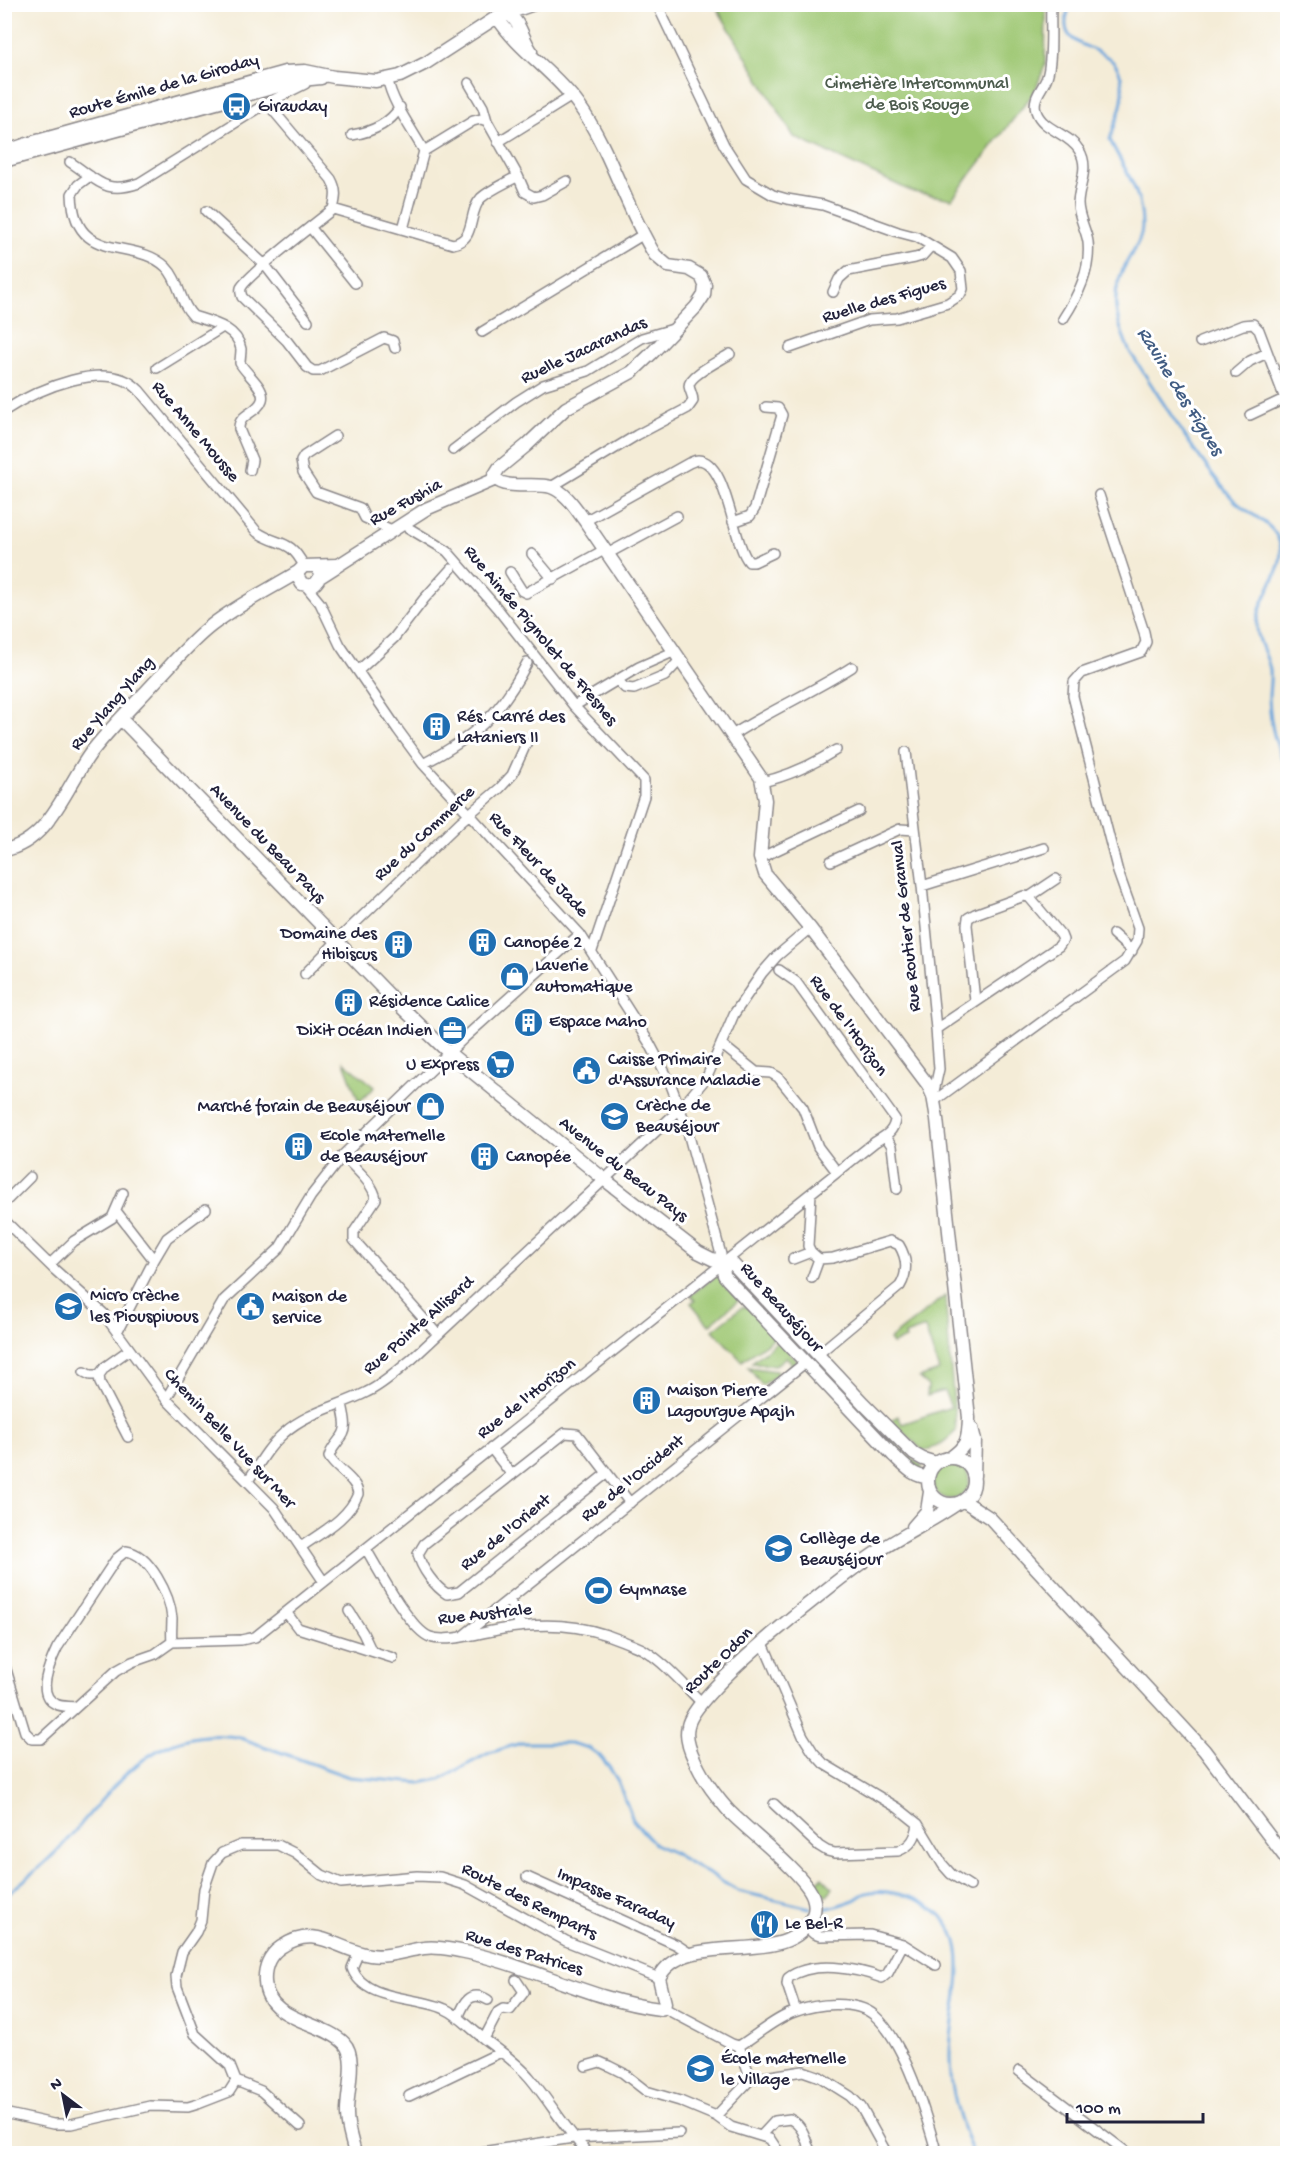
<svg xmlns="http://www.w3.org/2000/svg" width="1292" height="2158" font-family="'Gochi Hand',sans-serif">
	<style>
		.green { fill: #9ec772; stroke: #607456; stroke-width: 1.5 }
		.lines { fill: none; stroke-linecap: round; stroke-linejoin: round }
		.stream { stroke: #6aa5db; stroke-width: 3 }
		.street-casing { stroke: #8b8789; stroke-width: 12 }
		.secondary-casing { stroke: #8b8789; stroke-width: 15 }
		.street { stroke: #fff; stroke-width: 9 }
		.secondary { stroke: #fff; stroke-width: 12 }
		.labels { text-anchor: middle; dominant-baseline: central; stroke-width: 6; stroke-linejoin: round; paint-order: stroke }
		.park-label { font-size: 18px; fill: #4d5c4e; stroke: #fff }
		.street-label { font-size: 18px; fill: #22223b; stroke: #fff }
		.poi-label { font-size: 18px; fill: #22223b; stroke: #fff; text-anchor: start }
		.water-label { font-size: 20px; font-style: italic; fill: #425d83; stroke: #fff }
	</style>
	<rect width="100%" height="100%" fill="#fff"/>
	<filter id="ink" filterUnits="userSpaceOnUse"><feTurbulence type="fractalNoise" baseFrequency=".0167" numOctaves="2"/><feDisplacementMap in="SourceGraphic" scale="12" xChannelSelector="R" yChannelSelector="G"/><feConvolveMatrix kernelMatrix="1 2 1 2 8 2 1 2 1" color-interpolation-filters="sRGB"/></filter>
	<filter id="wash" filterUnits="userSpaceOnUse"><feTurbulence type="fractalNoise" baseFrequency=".008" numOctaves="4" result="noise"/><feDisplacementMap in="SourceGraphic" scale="24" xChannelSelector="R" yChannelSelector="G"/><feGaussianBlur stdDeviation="1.35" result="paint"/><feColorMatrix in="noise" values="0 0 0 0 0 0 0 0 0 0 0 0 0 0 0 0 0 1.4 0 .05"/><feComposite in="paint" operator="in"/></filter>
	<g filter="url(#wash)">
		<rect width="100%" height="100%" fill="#f4ecd7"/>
		<path class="green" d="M715,5h331l-1,60 -10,26 -83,108 -39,-7 -119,-55z
			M344,1062l31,25 -16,15z
			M718,1274l21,26 -30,25 -18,-22 4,-3 -4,-5z
			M945,1296l11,135c-9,9 -20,19 -34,19l-31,-30 7,-4 4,8 49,-17 -7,-16 -17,5 1,-10 -9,-8 20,-7 -14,-43 -20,7 1,4 -14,5 -3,-4z
			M760,1300l97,104 -3,2 -97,-103z
			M742,1307h6l25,28v4l-31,22 -29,-31z
			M778,1341l18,18v6l-11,9v-4l7,-7 -6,-6 -11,9 -23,-4z
			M748,1367l28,4 2,3 -16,11z
			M874,1423l37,36 10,6 1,5 -5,1 -45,-46z
			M933 1481a18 18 0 1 1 36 0a18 18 0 1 1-36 0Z
			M822,1877l11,11 -7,8 -12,-11z"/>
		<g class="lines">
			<path class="stream" d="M1071,4c-24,53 41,33 50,73 6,26 -5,40 -11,63 15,31 32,50 32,86 0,13 -8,23 -14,34 -20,33 -13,59 2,92 33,49 63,102 102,146 15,17 42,23 48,46 7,26 -23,54 -23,83 0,14 11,29 13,43 1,10 -1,19 -1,28 1,23 6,50 19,70
				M4,1896c19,-14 37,-29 53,-45 54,-57 89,-127 181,-114l111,40 71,6 20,-4 49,-26 32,-10h49l19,5 11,8 9,11 9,14 15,39 21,24 16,7 68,40 72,17
				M819,1910c12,-2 24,-6 35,-10 4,-2 8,-6 12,-7 16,-4 39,1 54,8 65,31 29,101 30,156 0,35 10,65 23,97"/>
		</g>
	</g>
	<g filter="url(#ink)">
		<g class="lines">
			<defs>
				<path id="street" d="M657,4l67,141 22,34 27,16 14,4 36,6 75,27 19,5 35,21 9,13 2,18 -3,6 -12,8 -51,15 -28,2 -79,28
					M1051,4c-1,21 2,55 -4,73 -4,12 -15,20 -11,34 6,19 33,22 43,39 11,17 0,34 -1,53 0,14 8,26 10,39 3,28 -10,54 -25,77
					M388,80c3,21 25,51 36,71l-21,78
					M469,83l14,24 4,14
					M267,103l64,76c6,11 5,18 2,30
					M352,135c19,-3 37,-10 48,-28
					M498,142l74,-46
					M70,162c28,18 34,33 69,21l128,-80 38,-19
					M90,176l-12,9 -6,9c2,72 62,42 94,73 14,14 13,35 27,49 18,6 44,11 48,33 0,5 -1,10 -1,14 6,11 26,25 22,37 -4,13 -24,14 -23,29l13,31 -2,10
					M518,176l7,16 9,5 8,-2 25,-14
					M206,211l59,54 43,56
					M310,227l45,56
					M833,292l6,-13 9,-8 67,-13 7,-2 9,-10
					M482,332l162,-98
					M1200,342l43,-17 10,-1 6,6 29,77
					M395,348l-2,-7 -9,-3 -64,33h-7l-6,-4 -20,-26 -45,-44c-1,-4 -2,-5 -1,-9 6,-13 77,-67 92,-79l120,35c24,-5 14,-31 28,-46 10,-9 25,-15 37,-22l-31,-55 -6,-2 -8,2 -49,30
					M157,368l66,-41
					M1236,373l14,-12 17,-8
					M4,411c32,-21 104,-54 135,-21l118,142c22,15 32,5 47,34
					M1250,415l34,-16
					M335,436l-31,20 -3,5 2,11 13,20 44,16 5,10 27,12
					M453,450l63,-48 27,-17 45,-14 54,-33 31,-9
					M551,487l86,-52 51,-27 5,-7c0,-6 -3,-9 -4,-15 0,-11 32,-26 41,-32
					M585,521l104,-58c3,-1 6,-3 9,-3 30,1 34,83 51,102h5l19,-9
					M733,522l17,-6 5,-8 27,-93 -4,-7 -12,-1
					M402,524l45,27 50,57 77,98 70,74v16l-52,155
					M532,554l21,25
					M607,554l70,-38
					M510,572l12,19 4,2 78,-43
					M306,586l14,17 20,42 58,85 25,34 157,170 70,110 19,36 17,45 37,137
					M358,671l36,-33 30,-39 27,-30
					M617,680l8,8 9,1 31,-13 14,-15
					M574,706l65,-39 34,-15
					M732,735c39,-25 81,-43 120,-68
					M906,752l16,134 14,143 3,40 -6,27
					M423,764c51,-27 77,-49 104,-101
					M762,782c27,-6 50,-17 74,-32
					M760,858l99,-47
					M831,861l69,-32 15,1
					M922,886l122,-38
					M1113,934l19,17
					M305,974l41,-42 114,-110 40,-34 12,-13 14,-31
					M975,1001l-8,-76 1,-7 7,-4 49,-18 5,1 27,-18
					M936,1029l123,-83 4,-6 -2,-5 -32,-38
					M721,1044l35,28 15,1 7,4 25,31 15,39 19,25
					M934,1101l191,-140 12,-20 1,-13 -20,-56 -45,-176 1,-14 8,-9 59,-21 5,-10 -2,-10 -45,-137
					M886,1137l6,9 5,43
					M343,1155c11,13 30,27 33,44l-22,33v8l84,95
					M811,1193l-3,53 3,6 8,7 14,-1 57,-17 9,4c8,13 9,28 1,41l-83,69
					M4,1203l26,-26
					M116,1211l38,49 -37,72
					M4,1220l51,50 48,43 63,86 108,109 50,74
					M793,1259l18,-7
					M154,1260l13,-22 39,-29
					M50,1264l24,-23 38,-23 11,-25
					M812,1278l7,-19
					M84,1372l6,3h9
					M166,1399l58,-99 55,-51 32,-53 32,-41 120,-116 117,-105
					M128,1437l-28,-54 -1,-8 6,-8 24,-17
					M491,1448l21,27
					M607,1473l-30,-39 -12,-1 -141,111 -6,10c3,14 17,33 29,40l12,-2 148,-119 23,30
					M248,1481c11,-17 21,-35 36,-48 23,-21 56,-27 83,-41 17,-8 30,-21 45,-33l269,-251 26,-31 27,-63 28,-41 15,-17 33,-28
					M301,1547c21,-15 47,-28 57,-53 -1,-15 -22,-24 -29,-37 2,-8 6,-11 10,-17 11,-11 5,-23 3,-37
					M366,1549c12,20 44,81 64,88 16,6 50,-4 67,-7 46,-8 83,-7 126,11 7,3 14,5 21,9 21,13 39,34 57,52
					M510,1599l4,16 8,11
					M349,1611l14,22 8,17
					M286,1612l12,16 3,1 92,29
					M464,1635l342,-273
					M763,1643l40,93 10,16 11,12 74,44 20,16 25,41 8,9 19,12
					M4,1663l21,69 7,7h9l75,-68 16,-9 23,-8 17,-12 69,-2 14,-3 556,-444 64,-51c10,-6 19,-10 20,-23l-99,-137 -17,-12
					M75,1707c-6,-1 -14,0 -19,-3 -21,-9 -6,-41 1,-56l59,-89 10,-8c24,3 44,45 46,67 0,8 -1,16 0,24
					M774,1804l45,42 8,5 8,2 63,-2c13,-5 18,-13 20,-27
					M527,1877l150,68 12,8
					M806,1927l8,7 6,2 50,-1 33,9 33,21
					M359,1952l-7,16c12,34 67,28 93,41 12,5 23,17 33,25 17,14 37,26 52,44 21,25 36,53 59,76
					M664,2008l68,36 7,2 12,33 -35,37
					M796,2011l-9,-27 1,-6c24,-18 68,-10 94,0l6,-5 15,-29
					M458,2018c6,-15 12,-29 30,-18
					M484,2039l14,-27 5,-3 7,1 14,-18 -8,-12
					M739,2046c18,-11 35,-27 55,-34 22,-8 61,-13 80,3 31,26 52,100 63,139
					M586,2066l14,-4 9,4 14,7 23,18 34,10 36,15 15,11 39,12 10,15
					M1019,2071l110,83
					M751,2079l52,-8 17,6 30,19 11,11 26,47
					M236,2081l25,10 39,35
					M409,2096l92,-44
					M4,2113l49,11h18l79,-18 38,1 10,-3 31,-12 7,-11 -6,-15 -35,-32 -18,-47 -1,-11 6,-24 14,-20 5,-12 3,-31 9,-26 9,-10 19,-8h37l18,9 26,21 19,8 76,-7 23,1 25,8 101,56 93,37
					M762,2135l13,-14 15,-2c14,7 16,22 21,35
					M468,2154l105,-16 106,-5"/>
				<path id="secondary" d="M507,13c14,9 15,25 24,38
					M4,152l26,-9 255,-71 20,-1 29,6 42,4 24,-5 26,-13 71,-46 37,-13
					M4,161l297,-81 20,-2
					M496,479c11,11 40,3 55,8 15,5 25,22 34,34l176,257 4,22 -5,58 5,16 45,54 118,157 5,11 4,23 32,299c-1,22 -1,27 -19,40
					M496,479l-2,-3 5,-8 28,-23 39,-37 66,-36 19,-18 45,-47 8,-12 1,-10 -4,-9 -12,-7 -21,-3 -13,-11c-30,-48 -44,-105 -77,-151 -24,-33 -59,-53 -81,-87
					M298,572v5l4,7 10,2c6,-4 9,-8 7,-16
					M320,577l106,-68 70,-30
					M121,719l272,280 56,54 156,127 93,72 14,7 20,4 131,140 51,51 9,5 13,4
					M4,850c45,-8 62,-63 86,-96 19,-25 43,-48 64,-71 19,-20 37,-42 58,-58 27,-21 58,-36 86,-53l6,-6 33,-1
					M723,1262l1,13 4,5 165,175c11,10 20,22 35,22
					M972,1428l3,12 -1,36
					M928 1481a23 23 0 1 1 46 0a23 23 0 1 1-46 0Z
					M964,1501l26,17 214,232 84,111
					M913,1527l14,-16 3,-19
					M355,2154c-3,-14 -8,-26 -8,-40 -1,-19 11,-57 -3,-71 -22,-22 -77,-22 -79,-61 -1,-14 4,-27 16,-35 36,-24 55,3 89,8 18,3 37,-5 54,-7 12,-2 24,1 36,3 68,13 130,49 200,58l4,-1 1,-5 -6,-25c26,-53 131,-5 154,-63 2,-5 2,-12 0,-18 -8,-23 -66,-67 -85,-87 -13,-15 -25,-31 -33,-49 -5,-10 -10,-24 -7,-35 6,-35 154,-151 189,-174 26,-17 55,-31 81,-49"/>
			</defs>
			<use href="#street" class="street-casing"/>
			<use href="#secondary" class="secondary-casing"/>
			<use href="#street" class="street"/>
			<use href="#secondary" class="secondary"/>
		</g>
	</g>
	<defs>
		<symbol id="bus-disc" viewBox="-11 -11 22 22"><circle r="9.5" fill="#1f6fb2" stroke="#fff"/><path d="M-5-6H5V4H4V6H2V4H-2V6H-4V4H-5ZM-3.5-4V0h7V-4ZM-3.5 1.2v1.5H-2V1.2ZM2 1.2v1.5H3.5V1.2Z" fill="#fff"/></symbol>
		<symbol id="building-disc" viewBox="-11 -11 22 22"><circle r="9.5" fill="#1f6fb2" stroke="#fff"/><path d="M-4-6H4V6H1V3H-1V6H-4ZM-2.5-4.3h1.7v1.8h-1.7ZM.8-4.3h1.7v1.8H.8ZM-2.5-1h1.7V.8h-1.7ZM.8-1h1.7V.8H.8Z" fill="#fff"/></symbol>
		<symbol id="shop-disc" viewBox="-11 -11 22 22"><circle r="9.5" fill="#1f6fb2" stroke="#fff"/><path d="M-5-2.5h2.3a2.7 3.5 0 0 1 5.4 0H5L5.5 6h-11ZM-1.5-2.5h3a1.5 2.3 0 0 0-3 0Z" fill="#fff"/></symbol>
		<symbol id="office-disc" viewBox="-11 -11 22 22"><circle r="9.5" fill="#1f6fb2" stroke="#fff"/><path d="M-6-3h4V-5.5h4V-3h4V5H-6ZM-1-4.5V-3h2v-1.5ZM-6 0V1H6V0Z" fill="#fff"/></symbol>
		<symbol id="supermarket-disc" viewBox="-11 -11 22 22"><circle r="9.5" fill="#1f6fb2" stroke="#fff"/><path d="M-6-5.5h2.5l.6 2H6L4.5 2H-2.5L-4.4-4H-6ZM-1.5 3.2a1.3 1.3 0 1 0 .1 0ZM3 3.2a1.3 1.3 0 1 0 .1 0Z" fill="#fff"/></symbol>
		<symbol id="civic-disc" viewBox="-11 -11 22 22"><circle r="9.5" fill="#1f6fb2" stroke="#fff"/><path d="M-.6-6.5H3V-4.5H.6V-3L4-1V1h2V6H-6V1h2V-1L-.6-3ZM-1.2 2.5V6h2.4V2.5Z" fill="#fff"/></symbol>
		<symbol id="school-disc" viewBox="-11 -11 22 22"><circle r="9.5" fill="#1f6fb2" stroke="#fff"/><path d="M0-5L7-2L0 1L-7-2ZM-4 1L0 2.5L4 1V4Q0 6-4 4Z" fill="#fff"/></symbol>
		<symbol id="stadium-disc" viewBox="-11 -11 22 22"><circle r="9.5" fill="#1f6fb2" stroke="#fff"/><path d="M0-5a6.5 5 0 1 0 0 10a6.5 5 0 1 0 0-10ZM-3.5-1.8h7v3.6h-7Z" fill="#fff"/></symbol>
		<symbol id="restaurant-disc" viewBox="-11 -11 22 22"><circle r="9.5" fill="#1f6fb2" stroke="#fff"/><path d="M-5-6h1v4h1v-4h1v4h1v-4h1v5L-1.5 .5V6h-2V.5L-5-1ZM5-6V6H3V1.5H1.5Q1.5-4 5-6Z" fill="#fff"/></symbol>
	</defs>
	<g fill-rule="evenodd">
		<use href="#bus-disc" x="220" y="90" width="33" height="33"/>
		<use href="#building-disc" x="420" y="710" width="33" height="33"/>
		<use href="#building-disc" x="466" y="926" width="33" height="33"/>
		<use href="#building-disc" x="382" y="928" width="33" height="33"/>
		<use href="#shop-disc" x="498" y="960" width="33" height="33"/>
		<use href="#building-disc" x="332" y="986" width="33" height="33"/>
		<use href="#building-disc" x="512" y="1006" width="33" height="33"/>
		<use href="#office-disc" x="436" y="1014" width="33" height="33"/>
		<use href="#supermarket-disc" x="484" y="1048" width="33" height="33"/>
		<use href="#civic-disc" x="570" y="1054" width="33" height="33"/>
		<use href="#shop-disc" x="414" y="1090" width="33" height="33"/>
		<use href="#school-disc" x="598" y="1100" width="33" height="33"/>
		<use href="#building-disc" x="282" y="1130" width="33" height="33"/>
		<use href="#building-disc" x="468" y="1140" width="33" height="33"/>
		<use href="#school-disc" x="52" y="1290" width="33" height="33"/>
		<use href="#civic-disc" x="234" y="1290" width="33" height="33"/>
		<use href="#building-disc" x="630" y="1384" width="33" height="33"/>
		<use href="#school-disc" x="762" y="1532" width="33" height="33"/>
		<use href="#stadium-disc" x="582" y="1574" width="33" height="33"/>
		<use href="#restaurant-disc" x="748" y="1908" width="33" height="33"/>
		<use href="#school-disc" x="684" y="2052" width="33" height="33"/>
	</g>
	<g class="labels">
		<g class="park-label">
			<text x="917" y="84">Cimetière Intercommunal<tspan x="917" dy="21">de Bois Rouge</tspan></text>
		</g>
		<g class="street-label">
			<text transform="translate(164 87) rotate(-16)">Route Émile de la Giroday</text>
			<text transform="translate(884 301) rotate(-16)">Ruelle des Figues</text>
			<text transform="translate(584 351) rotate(-25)">Ruelle Jacarandas</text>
			<text transform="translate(195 432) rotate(50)">Rue Anne Mousse</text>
			<text transform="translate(406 503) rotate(-29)">Rue Fushia</text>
			<text transform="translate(540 636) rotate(50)">Rue Aimée Pignolet de Fresnes</text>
			<text transform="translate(113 704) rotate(-49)">Rue Ylang Ylang</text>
			<text transform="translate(425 834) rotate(-43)">Rue du Commerce</text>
			<text transform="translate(267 844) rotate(46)">Avenue du Beau Pays</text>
			<text transform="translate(538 865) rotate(47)">Rue Fleur de Jade</text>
			<text transform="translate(907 926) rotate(-96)">Rue Routier de Granval</text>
			<text transform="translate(848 1026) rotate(54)">Rue de l'Horizon</text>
			<text transform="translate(623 1170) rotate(38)">Avenue du Beau Pays</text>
			<text transform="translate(781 1308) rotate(48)">Rue Beauséjour</text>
			<text transform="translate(419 1326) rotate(-41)">Rue Pointe Allisard</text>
			<text transform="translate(527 1399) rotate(-38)">Rue de l'Horizon</text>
			<text transform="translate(229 1439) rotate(47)">Chemin Belle Vue sur Mer</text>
			<text transform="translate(633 1479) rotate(-39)">Rue de l'Occident</text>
			<text transform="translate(506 1533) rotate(-39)">Rue de l'Orient</text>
			<text transform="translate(485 1615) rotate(-6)">Rue Australe</text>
			<text transform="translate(719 1661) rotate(-44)">Route Odon</text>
			<text transform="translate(616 1899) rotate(24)">Impasse Faraday</text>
			<text transform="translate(529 1902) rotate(27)">Route des Remparts</text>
			<text transform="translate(524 1953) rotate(17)">Rue des Patrices</text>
		</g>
		<g class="poi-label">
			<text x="258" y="107">Girauday</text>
			<text x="457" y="717">Rés. Carré des<tspan x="457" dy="21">Lataniers II</tspan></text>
			<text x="377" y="934" text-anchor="end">Domaine des<tspan x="377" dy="21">Hibiscus</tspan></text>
			<text x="504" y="943">Canopée 2</text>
			<text x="535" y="966">Laverie<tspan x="535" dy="21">automatique</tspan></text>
			<text x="369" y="1002">Résidence Calice</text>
			<text x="549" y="1022">Espace Maho</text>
			<text x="432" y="1031" text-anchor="end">Dixit Océan Indien</text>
			<text x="608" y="1060">Caisse Primaire<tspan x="608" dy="21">d'Assurance Maladie</tspan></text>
			<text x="479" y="1065" text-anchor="end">U Express</text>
			<text x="636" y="1106">Crèche de<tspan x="636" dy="21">Beauséjour</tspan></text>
			<text x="410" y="1107" text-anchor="end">Marché forain de Beauséjour</text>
			<text x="320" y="1136">Ecole maternelle<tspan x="320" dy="21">de Beauséjour</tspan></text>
			<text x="506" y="1157">Canopée</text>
			<text x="90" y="1296">Micro crèche<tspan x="90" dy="21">les Piouspiuous</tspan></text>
			<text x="272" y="1297">Maison de<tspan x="272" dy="21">service</tspan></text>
			<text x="667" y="1391">Maison Pierre<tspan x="667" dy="21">Lagourgue Apajh</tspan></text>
			<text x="800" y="1539">Collège de<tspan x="800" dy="21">Beauséjour</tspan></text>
			<text x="619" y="1590">Gymnase</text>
			<text x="785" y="1924">Le Bel-R</text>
			<text x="721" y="2059">École maternelle<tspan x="721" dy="21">le Village</tspan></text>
		</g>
		<g class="water-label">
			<text transform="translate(1179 392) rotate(58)">Ravine des Figues</text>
		</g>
	</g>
	<rect width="1292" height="2158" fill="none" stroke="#fff" stroke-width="24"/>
	<g transform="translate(63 2095) rotate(328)" stroke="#ffffff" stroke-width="4.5" paint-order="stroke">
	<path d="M0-4.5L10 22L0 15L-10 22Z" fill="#22223b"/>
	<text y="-9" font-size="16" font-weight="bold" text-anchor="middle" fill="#22223b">N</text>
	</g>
	<path d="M1067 2113v9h136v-9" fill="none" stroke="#22223b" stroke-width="3"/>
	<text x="1076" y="2113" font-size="18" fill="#22223b" stroke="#ffffff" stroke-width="4.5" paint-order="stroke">100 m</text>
</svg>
